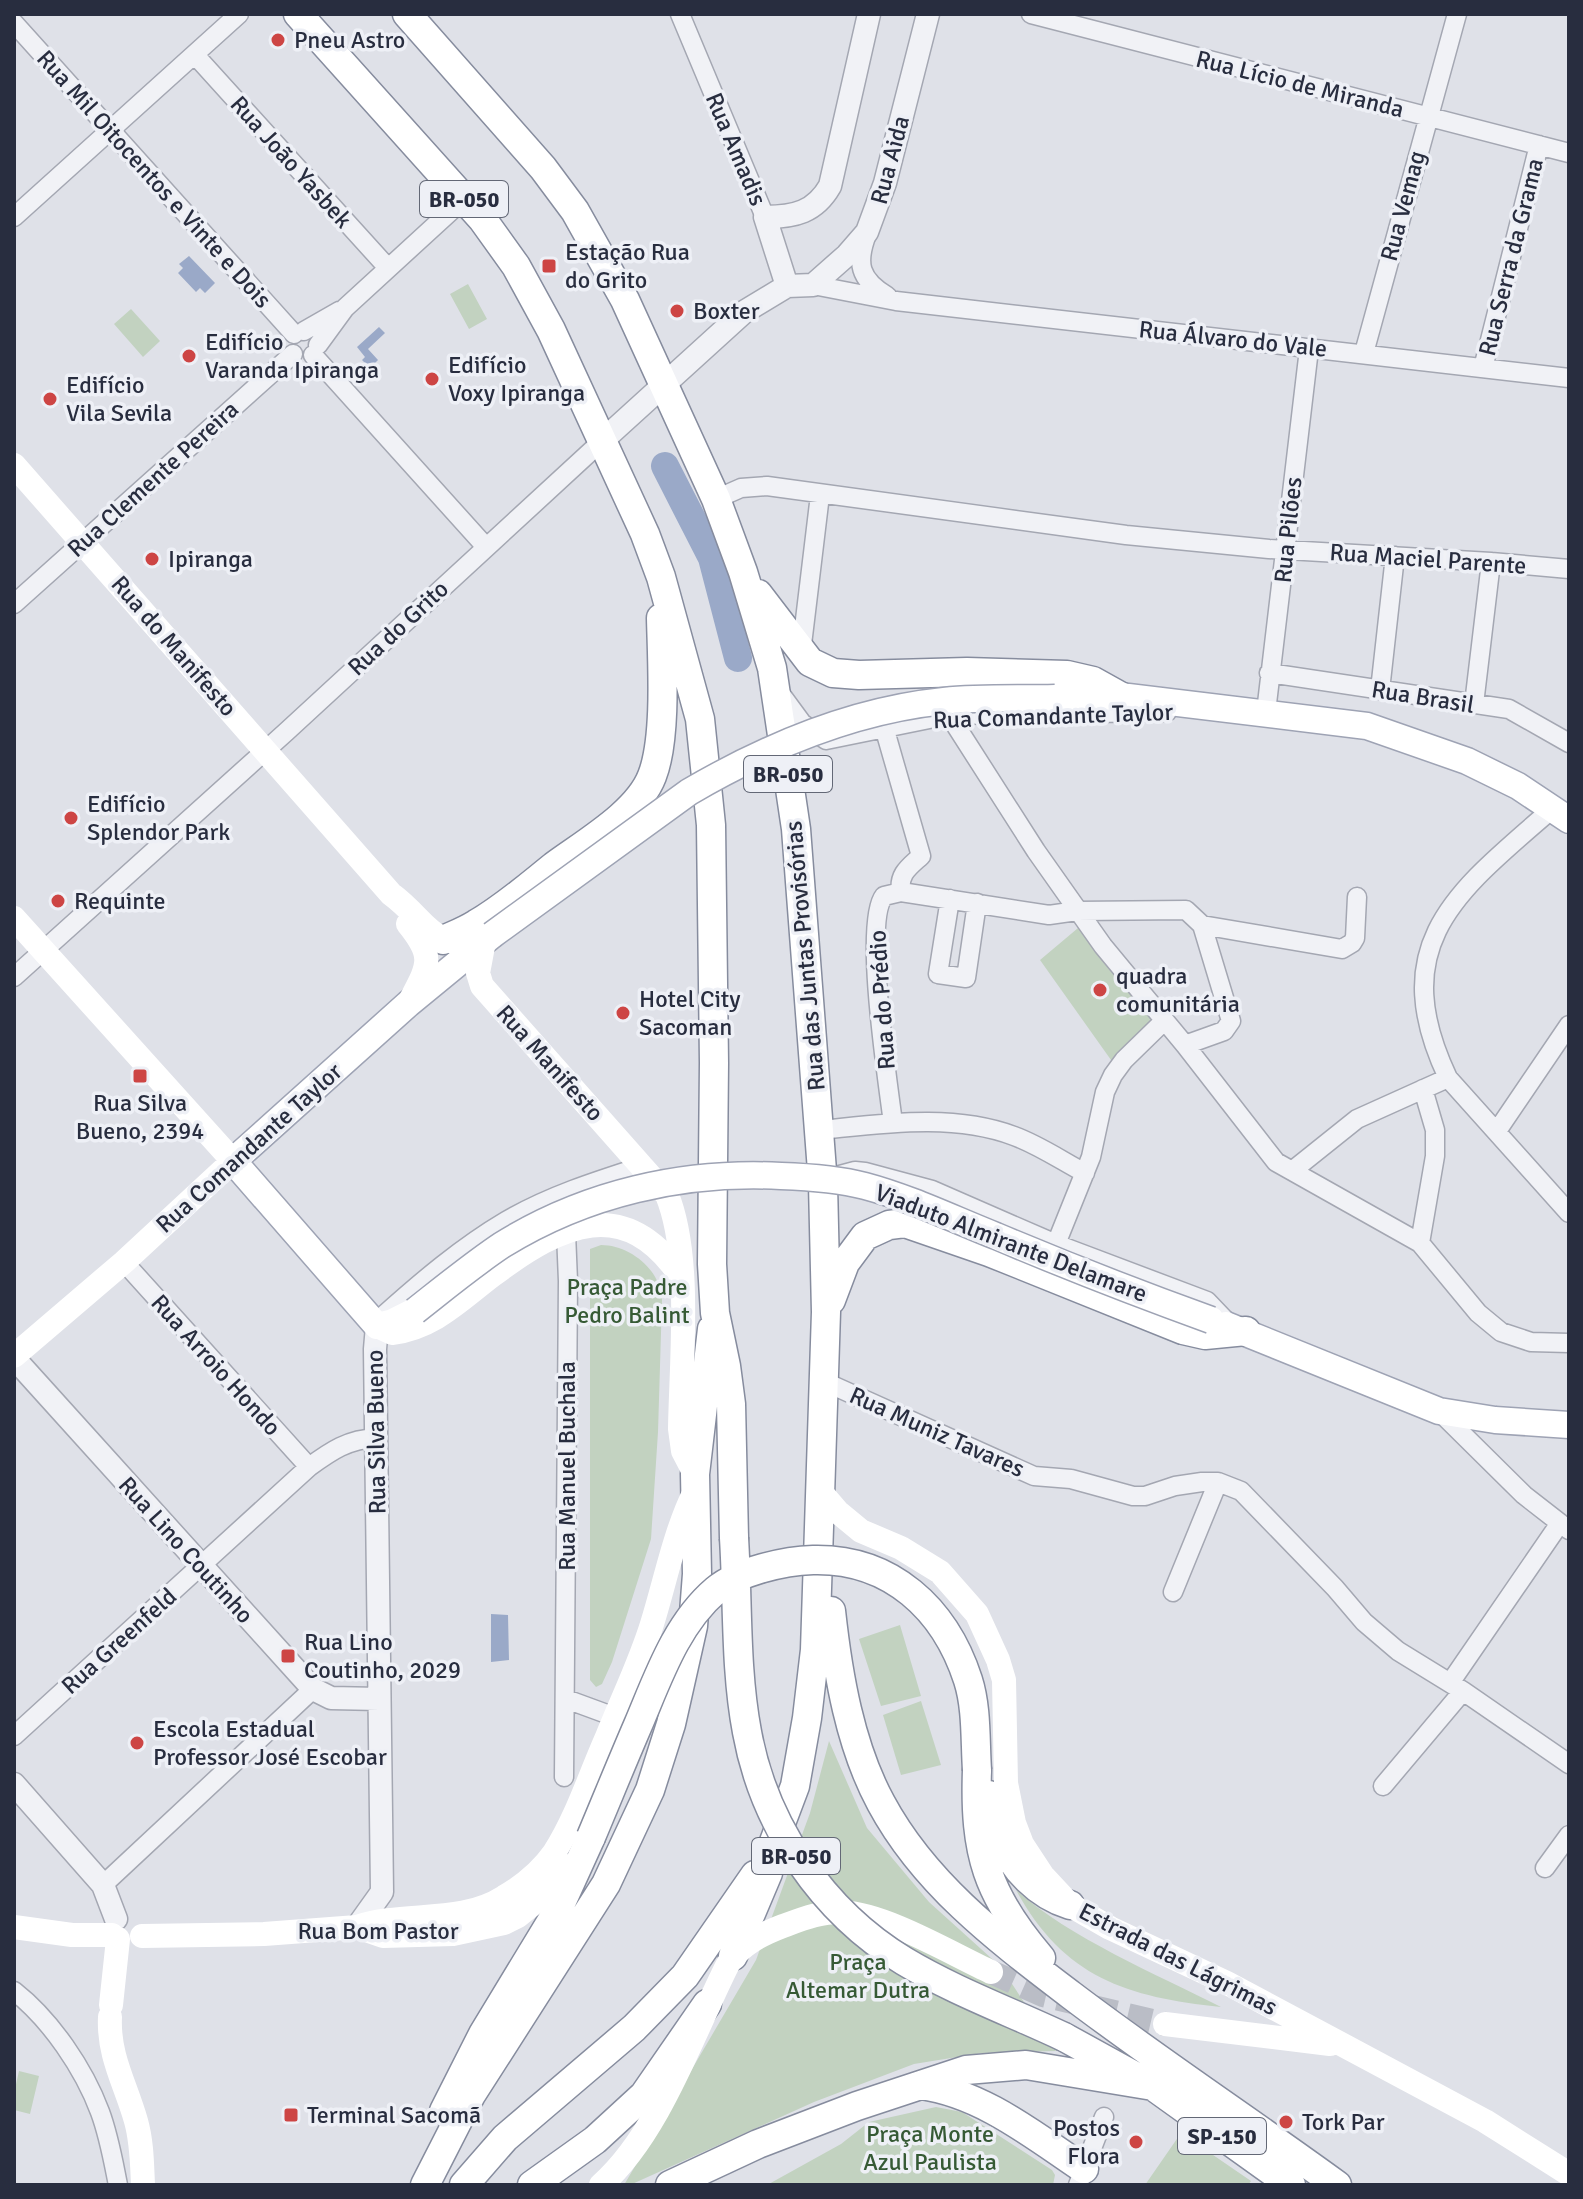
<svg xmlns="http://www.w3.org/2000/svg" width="1583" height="2199" font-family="Signika,sans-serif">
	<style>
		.green { fill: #c2d2c0 }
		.water { fill: #9aa9c8 }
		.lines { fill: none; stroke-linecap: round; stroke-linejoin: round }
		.river { stroke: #9aa9c8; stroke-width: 28 }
		.secondary-tunnel { stroke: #babdc6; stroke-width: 24; stroke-dasharray: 24 12; stroke-linecap: butt }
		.minor-casing { stroke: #a4a7b2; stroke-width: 21 }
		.tertiary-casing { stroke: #a4a7b2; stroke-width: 25 }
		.primary-casing { stroke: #9ea3b4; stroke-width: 29 }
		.trunk-casing { stroke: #868c9e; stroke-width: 31 }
		.minor { stroke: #f1f2f6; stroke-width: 18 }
		.tertiary { stroke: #f1f2f6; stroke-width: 22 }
		.secondary { stroke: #fff; stroke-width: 24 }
		.primary { stroke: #fff; stroke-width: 26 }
		.trunk { stroke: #fff; stroke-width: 28 }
		.primary-bridge-casing { stroke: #9ea3b4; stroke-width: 29; stroke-linecap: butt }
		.trunk-bridge-casing { stroke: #868c9e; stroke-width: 31; stroke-linecap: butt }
		.primary-bridge { stroke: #fff; stroke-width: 26 }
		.trunk-bridge { stroke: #fff; stroke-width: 28 }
		.poi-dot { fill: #cd4544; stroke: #eef0f6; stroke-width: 3 }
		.labels { text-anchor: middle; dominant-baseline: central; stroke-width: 7; stroke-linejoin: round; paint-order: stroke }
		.shield { fill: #eef0f6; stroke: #636876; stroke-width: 2 }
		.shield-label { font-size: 22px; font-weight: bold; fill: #282d3f }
		.poi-label { font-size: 24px; fill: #282d3f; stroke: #eef0f6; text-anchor: start }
		.street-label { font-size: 24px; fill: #282d3f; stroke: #eef0f6 }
		.park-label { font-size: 24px; fill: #365a35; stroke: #eef0f6 }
	</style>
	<rect width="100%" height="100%" fill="#dfe1e8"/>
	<path class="green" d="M468,284l19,35 -18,10 -19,-35z
		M131,309l29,32 -17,16 -29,-33z
		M1084,923l80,98 -48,46 -76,-107z
		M601,1245c29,0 60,25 61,55l-4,132 -7,107 -39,123 -10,22 -6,3 -6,-7v-431z
		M900,1625l21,71 -40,10 -22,-67z
		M921,1701l20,64 -40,10 -18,-60z
		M829,1741l38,87 62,74 72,65 55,84 -74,2 -68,11 -100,38 -184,83h-6l132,-225 54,-147z
		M1016,1890c54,48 140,84 205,117 -94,-10 -157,-29 -205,-117z
		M19,2071l20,5 -9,38 -16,-4v-17z
		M936,2107l26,5 90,58 3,5 -2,10h-286l74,-41 28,-22z
		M1181,2133l70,48 -3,4h-103z"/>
	<path class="water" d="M189,256l26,27 -10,10 -5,-5 -4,4 -18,-19 5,-5 -4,-4z
		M379,327l6,6 -17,16 10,11 -8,8 -8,-8 3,-3 -8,-10z
		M491,1614l17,1 1,45 -18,2z"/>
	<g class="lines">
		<path class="river" d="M665,466l47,92 26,100"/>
		<path class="secondary-tunnel" d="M991,1972l52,23 122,29"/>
		<defs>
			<path id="minor" d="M680,14l85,203
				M1031,14l538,139
				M14,23l280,311
				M195,55l193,213
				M14,217l225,-203
				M867,234c-11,29 -8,45 20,62
				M813,285l83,16 673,77
				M304,331l35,-20
				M318,345l27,-37 119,-109
				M1364,353l93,-339
				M313,355l173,192
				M1483,368l56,-223
				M716,499l25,-11 26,-2 359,49 143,14 222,13 78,7
				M14,604l279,-250
				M801,653l19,-158
				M1269,673l240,36 60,34
				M1380,690l15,-134
				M780,693l22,30 24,17 123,-25 218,-3
				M1474,704l17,-142
				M1266,712l43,-363
				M949,715l87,136 67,95 82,99 91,117 144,81 58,70 23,19 30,10 38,1
				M884,727l37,129c-12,11 -23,18 -20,36l148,23 28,-4 109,-1 16,15 29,96 -7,10 -39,14
				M1552,809c-94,82 -168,134 -104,269l121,135
				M950,899l-12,75 28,4 11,-75
				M1202,925l140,24 10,-6 3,-5 2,-41
				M14,977l272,-245 316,-291
				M893,1123c-5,-40 -30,-201 -9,-227l17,-4
				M820,1130c62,-6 133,-17 194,6 25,9 48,25 71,37
				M1497,1131l72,-106
				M1292,1171l65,-52 91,-41
				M840,1175l15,-4 10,1 67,18 124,54 151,57 21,22
				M1420,1243l15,-87v-26l-12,-41
				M1056,1244l35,-87 14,-65 8,-17 11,-15 40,-39
				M124,1262l185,205
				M379,1324l5,-9c38,-34 78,-68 122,-94 43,-25 90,-40 137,-55
				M823,1381l211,95 37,3 62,17h12l30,-10 27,-4h16l23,9 94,97 29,34 34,29 65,40 106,73
				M1439,1411l85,84 45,35
				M1173,1592l45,-110
				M1450,1683l110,-160
				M566,1699l49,18
				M14,1736l295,-269c22,-16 39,-28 68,-29
				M564,1777l4,-496 -2,-48
				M1383,1786l80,-95
				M1545,1868l24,-33
				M103,1885l210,-196
				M14,1991c37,29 70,78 86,121 9,24 13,48 18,73
				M1078,2185l26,-68"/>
			<path id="tertiary" d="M787,286l-22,-69c30,0 50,-5 65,-31l39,-172
				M602,441l142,-129 43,-26 26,-1 34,-30 20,-23 18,-49 43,-169
				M14,1358l299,331 18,9 48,1
				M14,1784l89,101 13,34
				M357,1927l25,-35 -7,-543 2,-23"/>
			<path id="primary" d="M1055,698l65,-2 247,30 100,35 51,25 51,34
				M415,1311l-22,11 -16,4 -144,-165 175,-157 84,-69
				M1226,1325l213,86 56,9 74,5"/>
			<path id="trunk" d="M298,14l185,206 33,46 35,64 94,204 16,43 39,142 11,106 3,238 -2,201 3,49 11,53 5,38 3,134
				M407,14l136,154 32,43 50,89 91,199 27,73 29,96 24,161 27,355 3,128 -11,338 -8,68 -12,68 -23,61 -4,26 -35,83
				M758,594l52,68 23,11 26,2 108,-3 100,3 26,6 27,15
				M443,940c11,-5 22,-9 33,-16 28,-16 53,-38 78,-58 31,-23 84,-53 98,-90 15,-38 10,-115 9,-158
				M831,1300l14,-37 20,-27 24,-11 16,-2 84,29 194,78 22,5 41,-4
				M831,1611c7,64 19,135 50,192 44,82 118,137 190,192 87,66 178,126 266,190
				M977,1770c-3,83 10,125 64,188
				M989,1795c4,14 5,29 11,42 12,32 38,58 70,68
				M1064,2037l89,49 138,99
				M921,2085c62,9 112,50 163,84
				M444,2111l39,-77 74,-122 34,-75
				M425,2185l46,-90 135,-211 44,-94 21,-66 22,-98 4,-52 -2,-100 17,-145
				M464,2185l41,-47 129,-110 51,-52 70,-101
				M532,2185l63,-45 49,-45 63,-91
				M670,2185l88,-41 99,-38 109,-36 60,-5 127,21"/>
		</defs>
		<use href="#minor" class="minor-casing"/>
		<use href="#tertiary" class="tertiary-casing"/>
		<use href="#primary" class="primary-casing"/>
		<use href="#trunk" class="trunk-casing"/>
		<use href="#minor" class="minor"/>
		<use href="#tertiary" class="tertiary"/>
		<path class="secondary" d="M14,465l377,429c38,28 38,56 93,47l-6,32 4,13 185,209c25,61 14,166 13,234l3,22 12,23
			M14,918l219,243 -109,101 -110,94
			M408,924c27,33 21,41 2,77
			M377,1326l15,7c42,-5 69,-34 101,-58 68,-51 132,-82 189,3
			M820,1491l18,21 23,19 40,17 39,24 37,42 21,46 6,20 2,103 8,40 8,21 21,32 27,29 40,23 117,55 258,138 84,53
			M14,1927l58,8h40
			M357,1927c48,-16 103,-2 147,-30 19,-11 38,-27 50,-44 23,-36 36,-78 53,-116 15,-38 33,-74 45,-113 14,-45 22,-90 43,-133
			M142,1936l122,-2 93,-7 26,9 70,-2 51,-11 14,-7 32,-26 23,-25
			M111,2005l7,-66
			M110,2017c-2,39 16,68 26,104 6,21 6,43 7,64
			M1165,2024l165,20
			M601,2185c58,-51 92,-152 127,-221 13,-20 34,-30 55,-38 19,-7 39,-15 60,-14 44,3 107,41 148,60"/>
		<use href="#primary" class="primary"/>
		<use href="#trunk" class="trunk"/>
		<defs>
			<path id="primary-bridge" d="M492,935l197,-143c77,-45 165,-82 255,-91 36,-4 74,-2 111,-3
				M415,1311c28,-22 57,-46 87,-66 84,-52 181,-74 279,-69 28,1 57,3 84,10 45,12 88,33 131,50 71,30 143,58 215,84"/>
			<path id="trunk-bridge" d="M734,1538c4,64 1,131 13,194 17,94 76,180 157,229 50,30 107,51 160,76
				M591,1837c16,-38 31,-75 47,-112 20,-47 38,-101 78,-135 23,-19 68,-29 97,-30 78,-2 132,49 155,120 9,28 7,61 9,90"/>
		</defs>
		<use href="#primary-bridge" class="primary-bridge-casing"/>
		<use href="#trunk-bridge" class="trunk-bridge-casing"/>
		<use href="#primary-bridge" class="primary-bridge"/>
		<use href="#trunk-bridge" class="trunk-bridge"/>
	</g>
	<g class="poi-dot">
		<circle cx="278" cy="40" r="8"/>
		<rect x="541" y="258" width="16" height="16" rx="4"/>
		<circle cx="677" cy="311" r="8"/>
		<circle cx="189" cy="356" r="8"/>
		<circle cx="432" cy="379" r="8"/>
		<circle cx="50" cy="399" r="8"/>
		<circle cx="152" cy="559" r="8"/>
		<circle cx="71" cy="818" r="8"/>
		<circle cx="58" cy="901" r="8"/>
		<circle cx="1100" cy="990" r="8"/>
		<circle cx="623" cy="1013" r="8"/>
		<rect x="132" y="1068" width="16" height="16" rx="4"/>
		<rect x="280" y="1648" width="16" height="16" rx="4"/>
		<circle cx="137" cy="1743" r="8"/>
		<rect x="283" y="2107" width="16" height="16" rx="4"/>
		<circle cx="1286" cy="2122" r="8"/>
		<circle cx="1136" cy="2142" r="8"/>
	</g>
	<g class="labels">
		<g class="shield">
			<rect x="420" y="181" width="88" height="36" rx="6"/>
			<rect x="744" y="756" width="88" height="36" rx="6"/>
			<rect x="752" y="1838" width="88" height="36" rx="6"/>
			<rect x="1178" y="2118" width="88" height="36" rx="6"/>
		</g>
		<g class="shield-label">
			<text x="464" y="199">BR-050</text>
			<text x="788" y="774">BR-050</text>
			<text x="796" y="1856">BR-050</text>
			<text x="1222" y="2136">SP-150</text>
		</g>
		<g class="poi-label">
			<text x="294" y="40">Pneu Astro</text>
			<text x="565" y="252">Estação Rua<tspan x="565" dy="28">do Grito</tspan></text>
			<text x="693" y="311">Boxter</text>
			<text x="205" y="342">Edifício<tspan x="205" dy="28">Varanda Ipiranga</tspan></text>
			<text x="448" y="365">Edifício<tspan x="448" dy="28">Voxy Ipiranga</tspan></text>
			<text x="66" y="385">Edifício<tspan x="66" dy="28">Vila Sevila</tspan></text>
			<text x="168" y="559">Ipiranga</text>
			<text x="87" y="804">Edifício<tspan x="87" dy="28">Splendor Park</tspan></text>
			<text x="74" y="901">Requinte</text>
			<text x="1116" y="976">quadra<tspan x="1116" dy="28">comunitária</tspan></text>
			<text x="639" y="999">Hotel City<tspan x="639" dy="28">Sacoman</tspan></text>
			<text x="140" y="1103" text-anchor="middle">Rua Silva<tspan x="140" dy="28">Bueno, 2394</tspan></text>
			<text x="304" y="1642">Rua Lino<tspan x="304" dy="28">Coutinho, 2029</tspan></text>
			<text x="153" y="1729">Escola Estadual<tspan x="153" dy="28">Professor José Escobar</tspan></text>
			<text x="307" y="2115">Terminal Sacomã</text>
			<text x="1302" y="2122">Tork Par</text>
			<text x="1120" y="2128" text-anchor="end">Postos<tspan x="1120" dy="28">Flora</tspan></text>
		</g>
		<g class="street-label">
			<text transform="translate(1300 84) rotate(14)">Rua Lício de Miranda</text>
			<text transform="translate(736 149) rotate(67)">Rua Amadis</text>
			<text transform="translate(890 160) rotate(-75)">Rua Aida</text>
			<text transform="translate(291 162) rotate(48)">Rua João Yasbek</text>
			<text transform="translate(154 179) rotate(48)">Rua Mil Oitocentos e Vinte e Dois</text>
			<text transform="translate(1403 206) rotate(-75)">Rua Vemag</text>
			<text transform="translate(1511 257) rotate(-76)">Rua Serra da Grama</text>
			<text transform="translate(1233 339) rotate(6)">Rua Álvaro do Vale</text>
			<text transform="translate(153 479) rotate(-42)">Rua Clemente Pereira</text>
			<text transform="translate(1288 530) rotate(-84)">Rua Pilões</text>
			<text transform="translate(1428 559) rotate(4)">Rua Maciel Parente</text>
			<text transform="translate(398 628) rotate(-43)">Rua do Grito</text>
			<text transform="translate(174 646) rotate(49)">Rua do Manifesto</text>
			<text transform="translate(1423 697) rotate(9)">Rua Brasil</text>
			<text transform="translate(1053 716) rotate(-2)">Rua Comandante Taylor</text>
			<text transform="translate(805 956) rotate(-95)">Rua das Juntas Provisórias</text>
			<text transform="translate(882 1000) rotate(-94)">Rua do Prédio</text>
			<text transform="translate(550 1063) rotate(48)">Rua Manifesto</text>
			<text transform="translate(249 1148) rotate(-42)">Rua Comandante Taylor</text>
			<text transform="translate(1011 1243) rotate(21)">Viaduto Almirante Delamare</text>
			<text transform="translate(216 1365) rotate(48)">Rua Arroio Hondo</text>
			<text transform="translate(376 1432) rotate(-91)">Rua Silva Bueno</text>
			<text transform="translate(937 1432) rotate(24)">Rua Muniz Tavares</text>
			<text transform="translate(567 1466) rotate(-90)">Rua Manuel Buchala</text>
			<text transform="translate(186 1550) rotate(48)">Rua Lino Coutinho</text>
			<text transform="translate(119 1641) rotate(-42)">Rua Greenfeld</text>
			<text x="378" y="1931">Rua Bom Pastor</text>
			<text transform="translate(1178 1959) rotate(27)">Estrada das Lágrimas</text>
		</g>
		<g class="park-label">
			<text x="627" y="1287">Praça Padre<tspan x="627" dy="28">Pedro Balint</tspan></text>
			<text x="858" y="1962">Praça<tspan x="858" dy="28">Altemar Dutra</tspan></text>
			<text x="930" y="2134">Praça Monte<tspan x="930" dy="28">Azul Paulista</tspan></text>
		</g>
	</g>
	<rect width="1583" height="2199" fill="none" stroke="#282d3f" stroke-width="32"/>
</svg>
